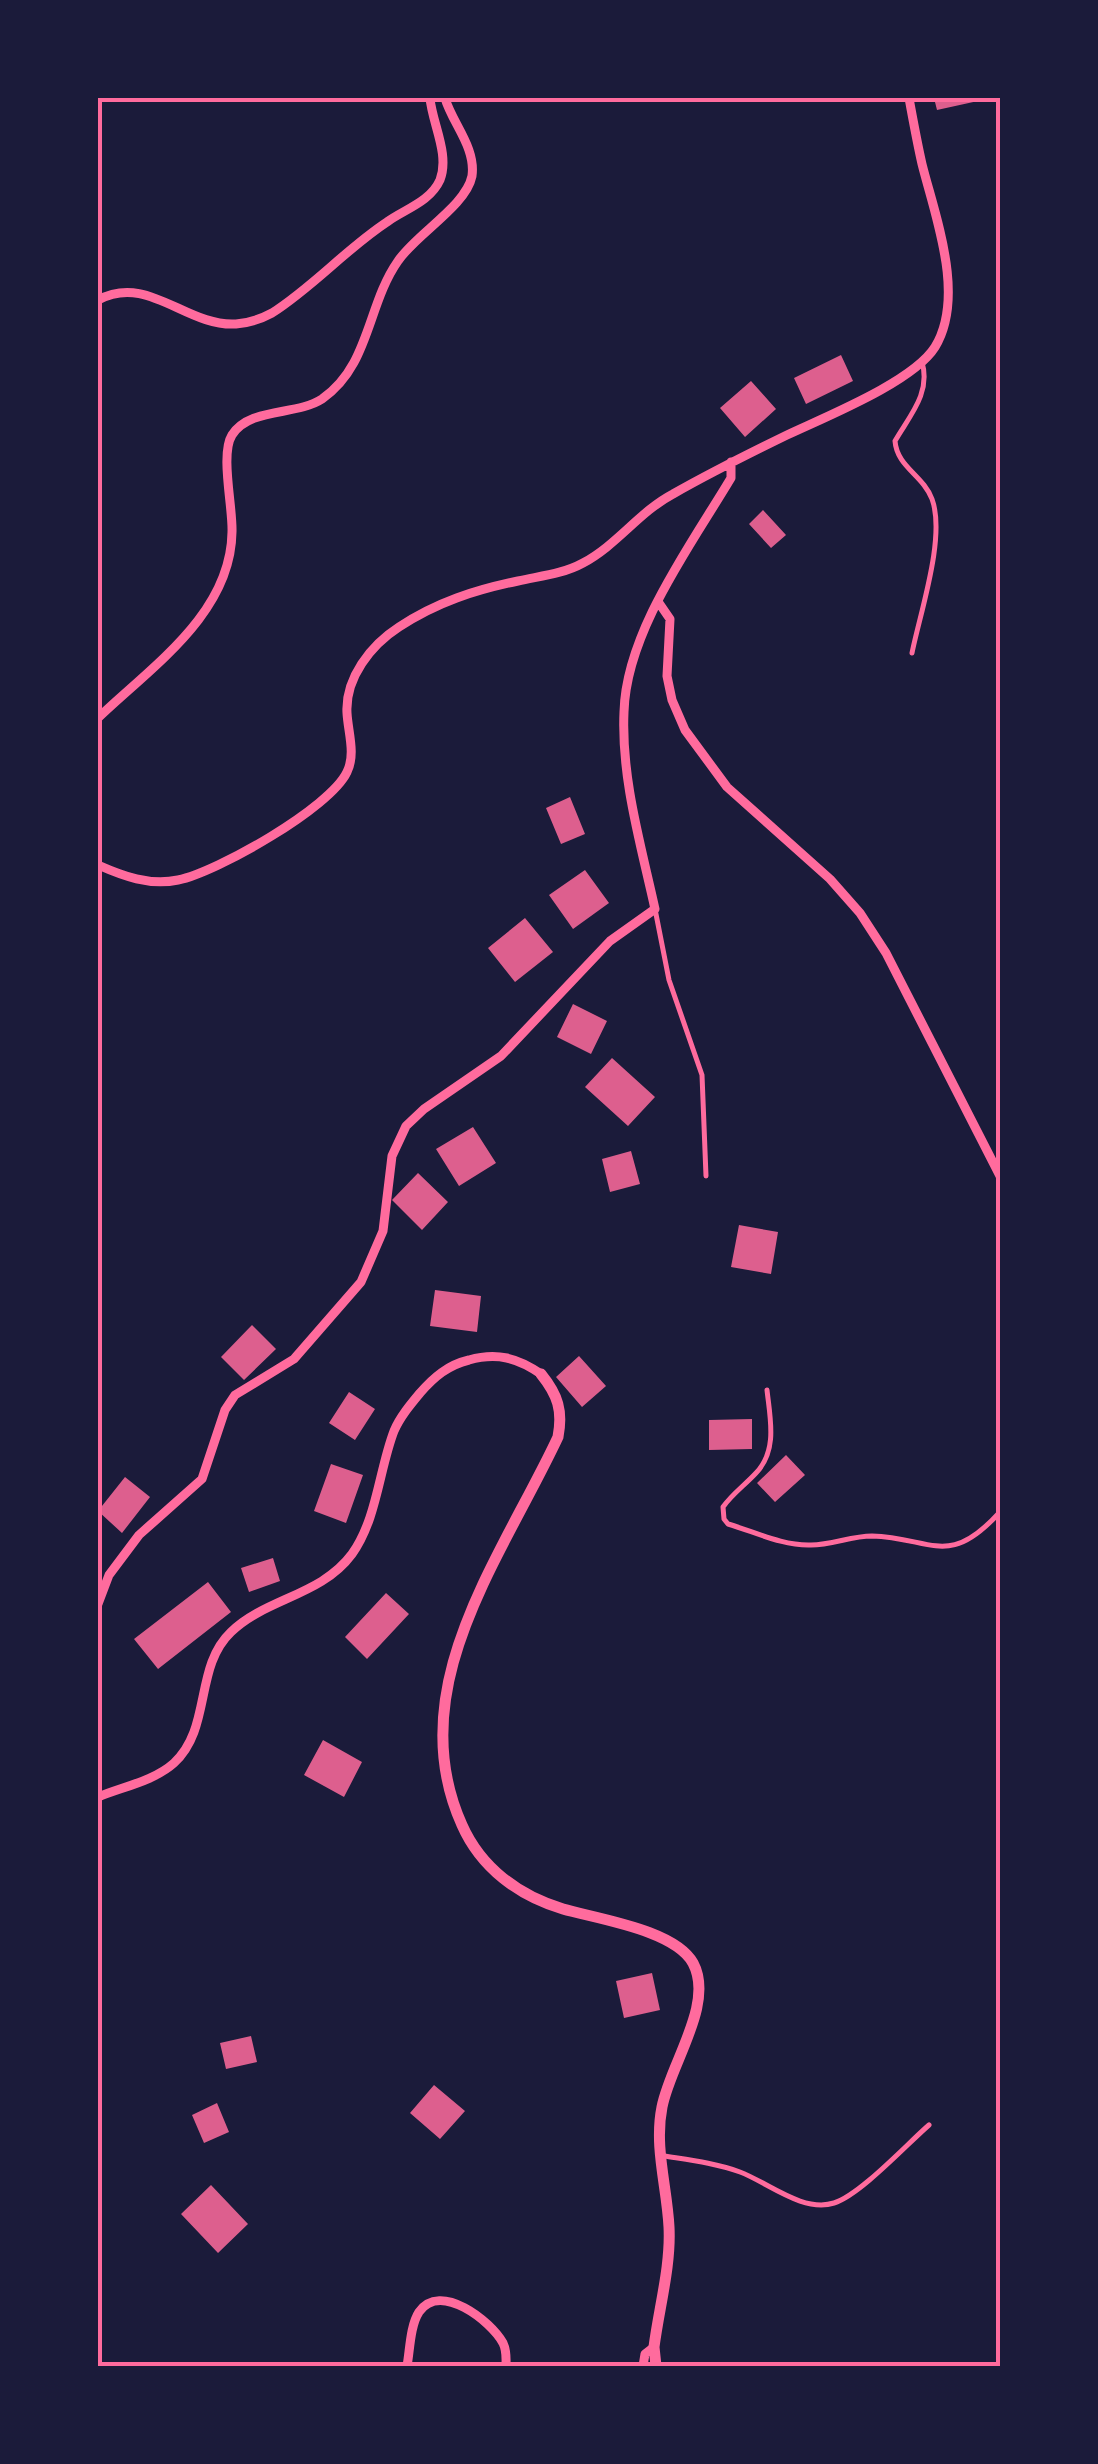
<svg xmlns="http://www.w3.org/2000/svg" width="1098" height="2464" font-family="'IBM Plex Sans',sans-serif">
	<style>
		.building { fill: #dd5f8e }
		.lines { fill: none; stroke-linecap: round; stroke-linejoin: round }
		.service { stroke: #ff6b9d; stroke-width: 5 }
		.minor { stroke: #ff6b9d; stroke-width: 9 }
		.tertiary { stroke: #ff6b9d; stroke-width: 11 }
		.neatline { fill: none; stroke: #ff6b9d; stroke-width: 4 }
	</style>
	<rect width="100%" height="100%" fill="#1b1b3a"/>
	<path class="building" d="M934,98h53v1l-50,11z
		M841,355l12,26 -47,23 -12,-26z
		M751,381l25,28 -31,28 -25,-29z
		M763,510l23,25 -15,13 -22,-24z
		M570,797l15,37 -24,10 -15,-36z
		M585,870l24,33 -36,26 -24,-34z
		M525,918l28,34 -38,30 -27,-34z
		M573,1004l34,17 -16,33 -34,-17z
		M612,1058l43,39 -27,29 -43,-39z
		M473,1127l23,36 -37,23 -23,-37z
		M631,1151l9,33 -30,8 -8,-33z
		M418,1173l30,29 -26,28 -30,-30z
		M739,1225l39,7 -7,42 -40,-7z
		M435,1290l46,6 -4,36 -47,-6z
		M252,1325l24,24 -32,31 -23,-23z
		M579,1356l27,30 -24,21 -26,-30z
		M349,1392l26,17 -20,31 -26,-17z
		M752,1419v30l-43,1v-30z
		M786,1455l19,20 -30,27 -18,-19z
		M331,1464l32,11 -17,48 -32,-12z
		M125,1477l25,20 -28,36 -24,-22z
		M273,1558l7,23 -31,11 -8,-24z
		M208,1582l23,30 -73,57 -24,-30z
		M386,1593l23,21 -42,45 -22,-22z
		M323,1740l39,22 -18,35 -40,-22z
		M652,1973l8,37 -36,8 -8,-37z
		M251,2036l6,26 -31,7 -6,-26z
		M434,2085l31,26 -25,28 -30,-26z
		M217,2103l12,29 -25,11 -12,-28z
		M211,2185l37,39 -30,29 -37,-39z"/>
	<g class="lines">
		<path class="service" d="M912,653c8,-40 34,-116 20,-154 -9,-24 -35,-32 -37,-58 15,-26 36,-48 27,-79
			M655,909l14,71 33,95 4,101
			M767,1390c3,28 11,60 -11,83 -11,12 -24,21 -33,34l1,12 4,5c27,8 55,22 83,21 21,0 40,-9 61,-9 61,2 76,33 128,-24
			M664,2156c25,4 51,7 76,16 27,10 63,41 94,31 26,-8 73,-59 95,-78"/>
		<path class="minor" d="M98,300c50,-27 88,27 138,24 12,-1 25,-5 36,-11 41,-26 74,-64 115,-91 18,-13 43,-20 53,-42 10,-26 -8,-57 -10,-82
			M659,603l11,16 -3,57 5,24 13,30 42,57 103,92 30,34 26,40 114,223
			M98,718c53,-51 133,-104 134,-186 1,-25 -12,-78 0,-97 18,-28 64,-19 90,-36 48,-33 45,-94 76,-138 18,-27 68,-55 74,-85 4,-29 -20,-53 -27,-78
			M98,865c25,11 51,21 80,15 39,-8 152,-72 169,-108 9,-18 1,-40 0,-59 -2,-35 24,-68 52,-86 38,-25 76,-37 119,-46 22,-5 45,-7 65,-18 34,-18 56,-51 90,-69 37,-21 75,-40 114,-59 38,-18 126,-53 148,-88 31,-51 0,-131 -13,-183 -5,-22 -9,-44 -13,-66
			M98,1604l11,-29 30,-40 63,-56 23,-69 10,-15 59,-36 67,-77 22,-51 9,-75 14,-30 18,-17 77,-53 109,-115 45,-32c-14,-64 -34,-131 -31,-197 2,-80 67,-167 107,-234v-16
			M98,1797c24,-10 56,-16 76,-34 38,-35 20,-96 57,-131 35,-34 90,-36 121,-78 25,-35 27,-84 42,-123 6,-14 16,-26 26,-38 14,-16 28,-28 49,-33 28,-8 49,-2 72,14
			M407,2366c3,-16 3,-40 12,-54 21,-31 72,9 84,31 4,8 3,15 3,23
			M643,2366l2,-12 9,-7"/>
		<path class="tertiary" d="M541,1374c17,21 22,37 17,63 -56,120 -158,251 -96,388 19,43 57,71 101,84 35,10 112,21 130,54 22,41 -23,101 -31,144 -8,40 5,80 7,120 2,39 -10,81 -15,120l2,19"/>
	</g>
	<rect width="1098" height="2464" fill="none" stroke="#1b1b3a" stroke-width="200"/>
	<rect x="100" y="100" width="898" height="2264" class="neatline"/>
</svg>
